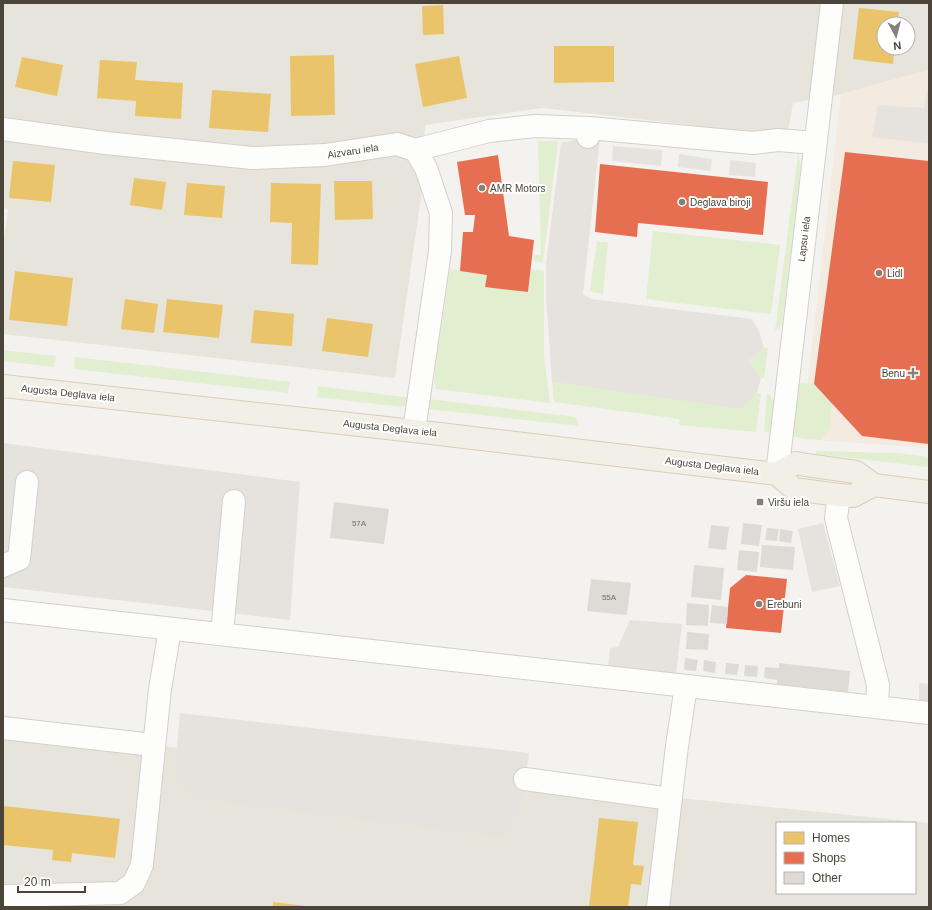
<svg xmlns="http://www.w3.org/2000/svg" width="932" height="910" font-family="Helvetica,sans-serif">
	<style>
		.residential { fill: #e7e4dc; fill-rule: evenodd }
		.commercial { fill: #f3ebdf }
		.green { fill: #e1eecf }
		.parking { fill: #e6e3df }
		.homes { fill: #e9c46a }
		.shops { fill: #e76f51 }
		.building { fill: #dedbd6 }
		.lines { fill: none; stroke-linecap: round; stroke-linejoin: round }
		.minor-casing { stroke: #d2d0cb; stroke-width: 24 }
		.major-casing { stroke: #d6cebb; stroke-width: 24 }
		.minor { stroke: #fdfdfc; stroke-width: 22 }
		.major { stroke: #f2efe6; stroke-width: 22 }
		.poi-dot { fill: #868178; stroke: #fff; stroke-width: 1.5 }
		.labels { text-anchor: middle; dominant-baseline: central; stroke-width: 4; stroke-linejoin: round; paint-order: stroke }
		.number-label { font-size: 8px; fill: #706a61 }
		.street-label { font-size: 10px; fill: #4b4439; stroke: #fff }
		.poi-label { font-size: 10px; fill: #4b4439; stroke: #fff; text-anchor: start }
	</style>
	<rect width="100%" height="100%" fill="#f4f2ee"/>
	<path class="residential" d="M3,3h926v67l-88,24 -48,9 -6,33 -245,-28 -117,17 -3,65 -27,188 -392,-44v-88l5,-37 -5,-1zM884,24h24v24h-24z
		M3,730l926,93v84h-926zM777,823h138v70h-138z"/>
	<path class="commercial" d="M929,70v378l-128,-9 40,-345z"/>
	<path class="green" d="M538,141h20l-15,121 -9,-1v-6h7z
		M798,154l3,11 -18,152 -2,9 -6,5z
		M653,231l127,14 -9,69 -125,-15z
		M597,242h11l-5,52 -11,-2 -2,-2z
		M450,269l37,6 -1,12 42,5 3,-23 13,2v86l6,46 -114,-14 -2,-10z
		M764,348h4l-4,30h-3l-13,-17z
		M3,350l53,6 -2,11 -51,-6z
		M75,357l215,25 -2,11 -214,-24z
		M552,382l190,26 15,-15h4l-5,39 -77,-7 1,-6 -126,-17z
		M796,382l18,2 18,19 -2,26 -10,11 -26,-3 -4,-4z
		M318,386l94,12 -3,6 -7,3 -85,-10z
		M767,393c14,10 7,25 5,40l-8,-1z
		M429,399l147,18 3,9 -150,-17z
		M816,451l80,2 33,4v10l-113,-13z"/>
	<path class="parking" d="M927,91h2v53l-57,-7 6,-32 46,3z
		M588,137l12,1 -17,156 8,5 161,20 7,12 5,17 -16,13 13,17 -4,15 -15,16 -190,-27 -6,-86v-32l15,-121z
		M613,146l49,4 -1,16 -49,-5z
		M679,154l33,5 -1,12 -33,-4z
		M730,160l26,3 -1,14 -26,-2z
		M3,443l297,39 -10,138 -287,-33z
		M823,523l17,63 -28,6 -14,-63z
		M630,620l52,4 -6,50 -68,-7 2,-19 8,-1z
		M919,683l10,1v18l-10,-1z
		M180,713l349,40 -7,51 -15,34 -314,-39 -19,-24z"/>
	<path class="homes" d="M443,5l1,29 -21,1 -1,-29z
		M859,8l40,4 -2,12h-13v24h10l-1,16 -40,-5z
		M554,46h60v36l-60,1z
		M334,55l1,60 -44,1 -1,-60z
		M459,56l8,42 -44,9 -8,-43z
		M22,57l41,8 -6,31 -42,-9z
		M100,60l37,2 -2,18 48,3 -2,36 -46,-3 1,-15 -39,-3z
		M212,90l59,4 -3,38 -59,-4z
		M13,161l42,4 -4,37 -42,-4z
		M134,178l32,4 -4,28 -32,-5z
		M334,181h38l1,38 -38,1z
		M187,183l38,3 -3,32 -38,-3z
		M271,183l50,1 -3,81 -27,-1 1,-41 -22,-1z
		M15,271l58,7 -6,48 -58,-6z
		M125,299l33,5 -4,29 -33,-4z
		M167,299l56,6 -4,33 -56,-6z
		M254,310l40,4 -2,32 -41,-3z
		M327,318l46,6 -5,33 -46,-6z
		M3,806l117,13 -5,39 -43,-5 -1,9 -19,-2 1,-10 -50,-5z
		M599,818l39,4 -5,43 11,1 -3,19 -10,-1 -3,23h-39z
		M273,902l33,4v1h-33z"/>
	<path class="shops" d="M845,152l84,9 -1,283 -66,-8 -48,-52z
		M498,155l11,81 25,4 -6,52 -43,-5 2,-12 -27,-4 3,-39h10l2,-17h-10l-8,-53z
		M600,164l168,18 -5,53 -125,-12 -1,14 -42,-5z
		M746,575l41,4 -6,54 -55,-5 4,-40z"/>
	<path class="building" d="M334,502l55,7 -5,35 -54,-6z
		M743,523l19,2 -3,21 -18,-2z
		M711,525l18,2 -3,23 -18,-2z
		M767,528l12,1 -2,12 -12,-1z
		M780,529l13,2 -2,12 -12,-2z
		M762,545l33,2 -2,23 -33,-3z
		M739,550l20,2 -2,20 -20,-2z
		M694,565l30,3 -3,32 -30,-3z
		M591,579l40,4 -4,32 -40,-4z
		M687,603l22,2 -1,21 -22,-1z
		M712,605l16,2 -1,17 -17,-1z
		M687,632l22,2 -1,16 -22,-1z
		M685,658l13,2 -2,11 -12,-1z
		M704,660l12,2 -1,11 -12,-2z
		M726,663l13,1 -2,11 -12,-1z
		M779,663l71,8 -2,21 -71,-8v-4l-13,-2 1,-11 14,1z
		M745,665l13,1 -1,11 -13,-1z"/>
	<g class="lines">
		<defs>
			<path id="minor" d="M3,129l103,14 146,15 73,-3 72,-11 18,6 11,18 15,45 -1,38 -26,180
				M588,137l1,-9 164,15 25,-3 37,3
				M415,150l74,-19 46,-5 54,2
				M777,474l55,-471
				M839,495l-3,23 42,167 -1,21
				M3,566l16,-7 8,-77
				M3,610l926,103
				M222,634l12,-133
				M3,728l150,17
				M525,779l146,20
				M3,896l117,-3 14,-10 8,-18 18,-176 10,-60
				M658,907l19,-161 9,-60"/>
			<path id="major" d="M3,386l411,45 363,43 17,15 45,6 14,1 21,-11
				M777,474l19,-11 10,2 50,7 18,13 55,7"/>
		</defs>
		<use href="#minor" class="minor-casing"/>
		<use href="#major" class="major-casing"/>
		<use href="#minor" class="minor"/>
		<use href="#major" class="major"/>
	</g>
	<g class="poi-dot">
		<circle cx="482" cy="188" r="4"/>
		<circle cx="682" cy="202" r="4"/>
		<circle cx="879" cy="273" r="4"/>
		<path d="M911 367h4v4h4v4h-4v4h-4v-4h-4v-4h4z"/>
		<rect x="756" y="498" width="8" height="8" rx="2"/>
		<circle cx="759" cy="604" r="4"/>
	</g>
	<g class="labels">
		<g class="number-label">
			<text x="359" y="523">57A</text>
			<text x="609" y="597">55A</text>
		</g>
		<g class="street-label">
			<text transform="translate(353 151) rotate(-9)">Aizvaru iela</text>
			<text transform="translate(804 239) rotate(-83)">Lapsu iela</text>
			<text transform="translate(68 393) rotate(6)">Augusta Deglava iela</text>
			<text transform="translate(390 428) rotate(6)">Augusta Deglava iela</text>
			<text transform="translate(712 466) rotate(7)">Augusta Deglava iela</text>
		</g>
		<g class="poi-label">
			<text x="490" y="188">AMR Motors</text>
			<text x="690" y="202">Deglava biroji</text>
			<text x="887" y="273">Lidl</text>
			<text x="905" y="373" text-anchor="end">Benu</text>
			<text x="768" y="502">Viršu iela</text>
			<text x="767" y="604">Erebuni</text>
		</g>
	</g>
	<rect width="932" height="910" fill="none" stroke="#4b4439" stroke-width="8"/>
	<rect x="776" y="822" width="140" height="72" fill="#ffffff" stroke="#b7b4b0"/>
	<rect x="784" y="832" width="20" height="12" fill="#e9c46a" stroke="#b7b4b0"/>
	<text x="812" y="842" font-size="12" fill="#4b4439">Homes</text>
	<rect x="784" y="852" width="20" height="12" fill="#e76f51" stroke="#b7b4b0"/>
	<text x="812" y="862" font-size="12" fill="#4b4439">Shops</text>
	<rect x="784" y="872" width="20" height="12" fill="#dedbd6" stroke="#b7b4b0"/>
	<text x="812" y="882" font-size="12" fill="#4b4439">Other</text>
	<g transform="translate(896 36) rotate(173)"><circle r="19" fill="#ffffff" stroke="#b7b4b0"/>
	<path d="M0-3L7 15L0 10L-7 15Z" fill="#868178"/>
	<text y="-6" font-size="11" font-weight="bold" text-anchor="middle" fill="#4b4439">N</text>
	</g>
	<path d="M18 886v6h67v-6" fill="none" stroke="#4b4439" stroke-width="2"/>
	<text x="24" y="886" font-size="12" fill="#4b4439" stroke="#ffffff" stroke-width="3" paint-order="stroke">20 m</text>
</svg>
